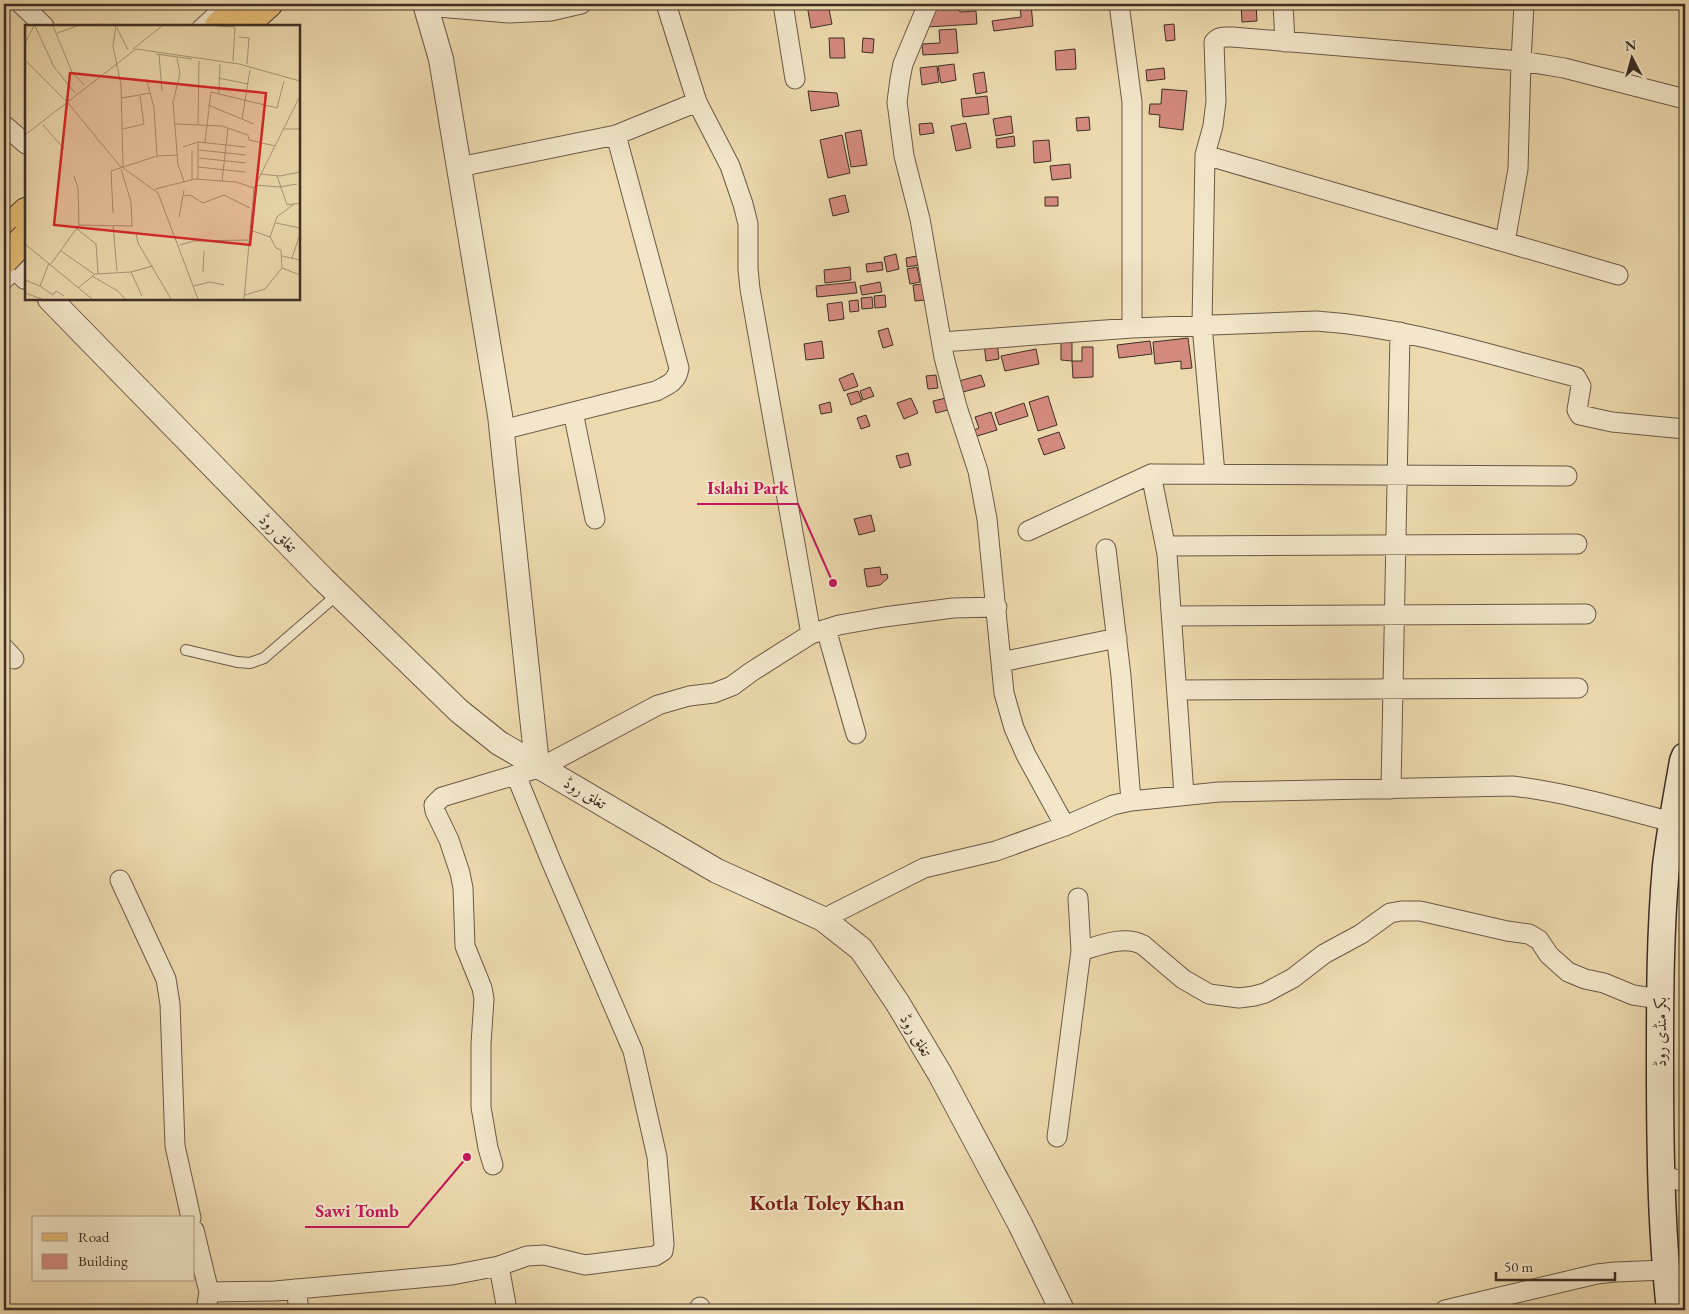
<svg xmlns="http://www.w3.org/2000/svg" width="1689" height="1314" font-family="'EB Garamond',Amiri,serif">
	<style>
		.building { fill: #d38a7e; stroke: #3e2e25 }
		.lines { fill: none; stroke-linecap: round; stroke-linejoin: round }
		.service-casing { stroke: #6a5947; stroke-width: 12 }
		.minor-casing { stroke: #6a5947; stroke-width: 21 }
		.tertiary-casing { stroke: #6a5947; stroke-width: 26 }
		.secondary-casing { stroke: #3e2e25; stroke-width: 29 }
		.primary-casing { stroke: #3e2e25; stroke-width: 30 }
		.service { stroke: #f3e6ca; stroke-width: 10 }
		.minor { stroke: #f3e6ca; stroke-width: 19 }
		.tertiary { stroke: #f3e6ca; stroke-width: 24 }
		.secondary { stroke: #f3e6ca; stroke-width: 26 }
		.primary { stroke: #e6bc76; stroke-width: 28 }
		.primary-bridge-casing { stroke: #3e2e25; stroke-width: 30; stroke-linecap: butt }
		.primary-bridge { stroke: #e6bc76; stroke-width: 28 }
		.labels { text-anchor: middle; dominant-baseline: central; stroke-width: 4; stroke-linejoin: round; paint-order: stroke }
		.street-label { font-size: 16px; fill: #3e2e25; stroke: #f3e6ca }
		.district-label { font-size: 21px; font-weight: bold; fill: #7a1f14; stroke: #f3e6ca }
		.inset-road { fill: none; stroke: #a69577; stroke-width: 1 }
		.view { fill: #d62828; fill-opacity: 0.15; stroke: #d62828; stroke-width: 2.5 }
		.inset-edge { fill: none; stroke: #3e2e25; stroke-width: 2.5 }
		.leader { fill: none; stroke: #c2185b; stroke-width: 2 }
		.callout-dot { fill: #c2185b; stroke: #f3e6ca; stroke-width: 2 }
		.callout-label { font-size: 18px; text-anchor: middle; font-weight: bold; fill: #c2185b; stroke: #f3e6ca; stroke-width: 4; stroke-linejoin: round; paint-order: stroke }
	</style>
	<rect width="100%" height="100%" fill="#ecd9ad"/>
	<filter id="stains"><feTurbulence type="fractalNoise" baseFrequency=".004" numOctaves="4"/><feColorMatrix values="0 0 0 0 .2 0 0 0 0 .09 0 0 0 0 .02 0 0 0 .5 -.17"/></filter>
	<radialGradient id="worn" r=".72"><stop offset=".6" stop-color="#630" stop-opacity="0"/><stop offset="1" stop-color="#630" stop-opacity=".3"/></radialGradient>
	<path class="building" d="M813,4h15l4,20 -21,4 -4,-23z
		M933,4h9l1,6 8,-1v-5h8l1,8 16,-1 1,13 -50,3z
		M1020,4h11l2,22 -39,5 -2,-10 29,-4z
		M1241,4h15l1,17 -15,1z
		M1174,24l1,16 -9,1 -2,-16z
		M956,29l2,24 -35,2 -1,-11 18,-1 -1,-13z
		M829,38h15l1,20h-15z
		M863,38l11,1 -1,14 -11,-1z
		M1075,49l1,20 -20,1 -1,-19z
		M954,64l2,16 -15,3 -3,-17z
		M937,66l2,16 -17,3 -2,-17z
		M1164,68l1,11 -18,2 -1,-11z
		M984,72l3,20 -11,2 -3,-20z
		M1162,89l25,2 -4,39 -24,-3 1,-12 -11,-1 1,-10h11z
		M808,91l29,2 2,13 -28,5z
		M987,96l2,18 -26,3 -2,-18z
		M1011,116l2,17 -17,3 -3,-17z
		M1089,117l1,13 -13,1 -1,-13z
		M932,123l2,10 -14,2 -1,-11z
		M966,123l5,25 -15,3 -5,-25z
		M861,130l6,35 -16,2 -6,-34z
		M842,135l8,38 -22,5 -8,-38z
		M1014,136l1,10 -18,2 -1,-9z
		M1049,140l2,21 -17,2 -1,-22z
		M1070,164l1,14 -19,2 -2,-14z
		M845,195l4,17 -16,4 -4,-17z
		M1045,197h13v9h-13z
		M896,254l3,15 -12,3 -3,-15z
		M917,256l1,9 -11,2 -1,-9z
		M882,262l1,8 -16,2 -1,-8z
		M850,267l1,13 -26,3 -1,-13z
		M917,267l3,15 -10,2 -3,-15z
		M855,282l2,11 -40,4 -1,-11z
		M880,282l2,10 -20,3 -2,-9z
		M924,284l2,16 -11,1 -2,-16z
		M885,295l1,12 -11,1 -1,-12z
		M872,297l1,11 -11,1 -1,-11z
		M858,300l1,11 -9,1 -1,-11z
		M842,302l2,17 -15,2 -2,-17z
		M888,328l5,17 -10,3 -5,-17z
		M1188,338l4,30 -11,1v-8l-26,3 -2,-22z
		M822,341l2,17 -18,2 -2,-16z
		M1061,341l11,1v19l-11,-1z
		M1150,341l2,13 -33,4 -2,-13z
		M997,342l2,17 -13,2 -2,-17z
		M1082,347h11v30l-20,1 -1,-17h10z
		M1036,349l3,15 -34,7 -4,-15z
		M853,373l5,13 -14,5 -5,-12z
		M936,375l2,13 -10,1 -2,-13z
		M981,375l4,11 -22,6 -4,-11z
		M870,387l4,9 -11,4 -3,-9z
		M858,391l4,10 -11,4 -4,-11z
		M1048,396l9,29 -19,6 -9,-29z
		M911,398l7,15 -14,6 -7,-16z
		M946,398l2,12 -12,3 -3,-12z
		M830,402l2,10 -11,2 -2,-9z
		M1024,403l4,13 -29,9 -4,-12z
		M991,412l6,18 -23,7 -2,-6 7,-3 -4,-11z
		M866,415l4,11 -9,3 -4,-11z
		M1059,432l6,16 -21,7 -6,-16z
		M908,453l3,12 -11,3 -4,-12z
		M871,515l4,16 -16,4 -5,-16z
		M880,567l1,8 6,-1 1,4 -8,7 -13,2 -3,-18z"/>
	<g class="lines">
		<defs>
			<path id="service" d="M198,26l24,-22
				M4,286l16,-17
				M186,650l51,12 13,1 14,-5 74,-64"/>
			<path id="minor" d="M21,4l23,22
				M666,4l31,98 33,64 13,38 5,20v45l2,20 61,345
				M783,4l12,75
				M928,4l-25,60 -3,15 -3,23 7,54 16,63 24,138 13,50 21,64 9,48 17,174 10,35 12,27 39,71
				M1119,4l13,98v226
				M1283,4l2,38
				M426,6l83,7 42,-2 30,-7
				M4,125l22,19
				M1205,155l413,120
				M459,167l157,-32 81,-33
				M1505,242l13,-73 3,-108 3,-57
				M942,342l190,-14 184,-7c89,6 174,34 260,56l5,9 -4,24 3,5 32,7 73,7
				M573,412l22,107
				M502,430l154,-39c12,-6 21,-9 23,-23l-63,-233
				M1151,474l16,80 17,241
				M1215,474l-13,-149 3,-170 8,-29 3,-25 -2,-59c5,-6 10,-5 18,-5l289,24 43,7 121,31
				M1028,531l123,-57 416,2
				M1166,546l411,-2
				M1106,549l15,127 10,125
				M1172,616l414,-2
				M826,629l30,105
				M4,648l10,11
				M1001,662l116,-24
				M1178,690l400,-2
				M1391,789l9,-457
				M120,880l46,99 4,25 5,142 16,72
				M823,919l101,-51 72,-17 69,-25 48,-21 18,-4 88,-9 293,-6c54,6 107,22 160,36
				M1081,951c20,-6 43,-16 62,-6l40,34 26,15 30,4 15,-2 11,-3 28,-15 31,-24 37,-20 29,-21 11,-2h19l87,20 22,3 10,6 10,15 19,17 17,7 19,4 29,12 27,4
				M1057,1137l24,-186 -3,-53
				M493,1165l-5,-17 -7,-41v-63l3,-45 -2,-11 -17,-42 -2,-58 -3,-15 -11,-33 -14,-29 -1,-6 8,-8 100,-30 116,-62 31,-9 25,-3 18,-7 19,-14 60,-38 28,-9 45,-8 69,-9 44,-1
				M1660,1175l25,7
				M194,1230l15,62 -3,18
				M499,1266l8,44
				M296,1289l3,21
				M209,1292l66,-1 177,-16 47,-9 28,-10 17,-1 41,10 70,-9 8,-5 1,-7 -7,-87 -24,-106 -82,-190 -35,-86
				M700,1307l1,3
				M1445,1310l152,-36 18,-2 51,-2"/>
			<path id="tertiary" d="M425,4l16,55 59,356 37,349
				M6,258l20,19
				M50,299l273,280 136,132 40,32 218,128 106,48 38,30 36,53 43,72 80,150 42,86"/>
			<path id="secondary" d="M1670,1310c-9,-82 -10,-164 -10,-246 0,-66 0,-132 6,-198 4,-35 11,-70 17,-105l2,-5"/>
			<path id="primary" d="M219,26l23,-22
				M243,26l25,-22
				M4,234l22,-22"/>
		</defs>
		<use href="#service" class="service-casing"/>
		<use href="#minor" class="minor-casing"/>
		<use href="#tertiary" class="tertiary-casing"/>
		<use href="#secondary" class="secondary-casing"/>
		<use href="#primary" class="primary-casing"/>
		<use href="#service" class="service"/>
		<use href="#minor" class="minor"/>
		<use href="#tertiary" class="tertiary"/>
		<use href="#secondary" class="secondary"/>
		<use href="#primary" class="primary"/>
		<defs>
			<path id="primary-bridge" d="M4,260l22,-23"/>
		</defs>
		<use href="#primary-bridge" class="primary-bridge-casing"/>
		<use href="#primary-bridge" class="primary-bridge"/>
	</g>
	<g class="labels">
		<g class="street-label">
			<text transform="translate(278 533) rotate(46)">تغلق روڈ</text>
			<text transform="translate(585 793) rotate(31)">تغلق روڈ</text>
			<text transform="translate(1660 1032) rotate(-90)">بکر منڈی روڈ</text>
			<text transform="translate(916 1035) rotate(59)">تغلق روڈ</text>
		</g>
		<g class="district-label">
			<text x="827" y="1202">Kotla Toley Khan</text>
		</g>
	</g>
	<g transform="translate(25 25)">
		<rect width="275" height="275" fill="#ecd9ad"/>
		<path class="inset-road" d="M10,1l19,41 21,26M28,1l19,46 12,13M91,1l-3,20 8,39 2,83M192,1l18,1 -2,34M92,3l11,22M32,8l20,-7M214,12l10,1 -2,26M0,18l9,-17M108,24l29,-23M131,29l36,5M134,30l3,36M152,33l3,16 -7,28 5,63 6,16M0,35l43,43 51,62 39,28 40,106M193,53l30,6M95,54l20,1M122,56l7,27 3,48M194,68l1,-29M97,73l28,-5M183,80l46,19M217,94l8,-49M150,99l47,2 26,9 1,5 26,6M173,99l1,-63M18,100l21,24M98,104l21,-5 -4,-28M258,104h17M0,110l111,-86 103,15 61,17M180,117l6,-50 66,16 7,-27M158,122l15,-5 48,5M174,125l47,5M174,133l47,5M173,142l47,5M235,149l20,2 20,-4M252,151l10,29 13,-2M167,154v-29M173,154v-37M197,156l6,-53M230,160l25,2 17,-3M130,164l40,-10 41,3 18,6M159,171l6,-1 13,8 21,-8 26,13M88,188l-2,-42 46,-15 21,-1M154,192l5,-27M251,198l24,5M54,200l53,1 -1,-24 -10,-33M88,200l4,46M52,204l19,15 2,29M111,208l2,10 33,56M245,212l7,-20 17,-13M0,219l67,55M155,220l14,-4 54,-1M36,226l33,23M257,231l18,4M267,233l8,-24M26,239l28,-39 -1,-37 -4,-12M257,243l18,7M106,247l11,24M178,247l1,-21M67,251l26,15 7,8M0,255l15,6 9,-23M15,261l13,9 3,-4 8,5M169,261l16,-4 14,3M53,263l17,-14 36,-2 22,-6M0,268l17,6M220,270l20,-6 17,-21 -1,-18 -5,-2 -6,-11 -20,-7M219,274l10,-111 46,-92"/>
		<path class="view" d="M45,48l196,20 -16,152 -196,-20z"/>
		<rect width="275" height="275" class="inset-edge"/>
	</g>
	<path class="leader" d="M833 583L798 504H697M467 1157L408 1227H305"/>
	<g class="callout-dot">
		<circle cx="833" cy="583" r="5"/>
		<circle cx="467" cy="1157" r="5"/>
	</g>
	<g class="callout-label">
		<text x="748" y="494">Islahi Park</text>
		<text x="357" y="1217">Sawi Tomb</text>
	</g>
	<rect width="1689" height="1314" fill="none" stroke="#ecd9ad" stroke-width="20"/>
	<rect x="5" y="5" width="1679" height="1304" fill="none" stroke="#3e2e25" stroke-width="2.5"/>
	<rect x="10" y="10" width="1669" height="1294" fill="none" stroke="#3e2e25"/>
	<rect x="32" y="1216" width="162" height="65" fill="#f3e6ca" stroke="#ab9c88"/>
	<rect x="42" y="1233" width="25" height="8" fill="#e6bc76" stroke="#ab9c88"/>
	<text x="78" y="1242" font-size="15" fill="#3e2e25">Road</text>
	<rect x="42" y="1254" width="25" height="15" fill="#d38a7e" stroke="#ab9c88"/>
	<text x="78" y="1266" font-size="15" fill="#3e2e25">Building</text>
	<g transform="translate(1632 58) rotate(354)" stroke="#f3e6ca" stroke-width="4" paint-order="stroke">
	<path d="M0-4L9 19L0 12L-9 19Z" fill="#3e2e25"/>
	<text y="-8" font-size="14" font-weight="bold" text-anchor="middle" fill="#3e2e25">N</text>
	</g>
	<path d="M1496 1272v8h119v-8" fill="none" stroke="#3e2e25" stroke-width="2.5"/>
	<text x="1504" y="1272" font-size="15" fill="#3e2e25" stroke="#f3e6ca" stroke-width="4" paint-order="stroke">50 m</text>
	<rect width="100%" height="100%" filter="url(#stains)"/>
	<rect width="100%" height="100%" fill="url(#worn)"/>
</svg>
